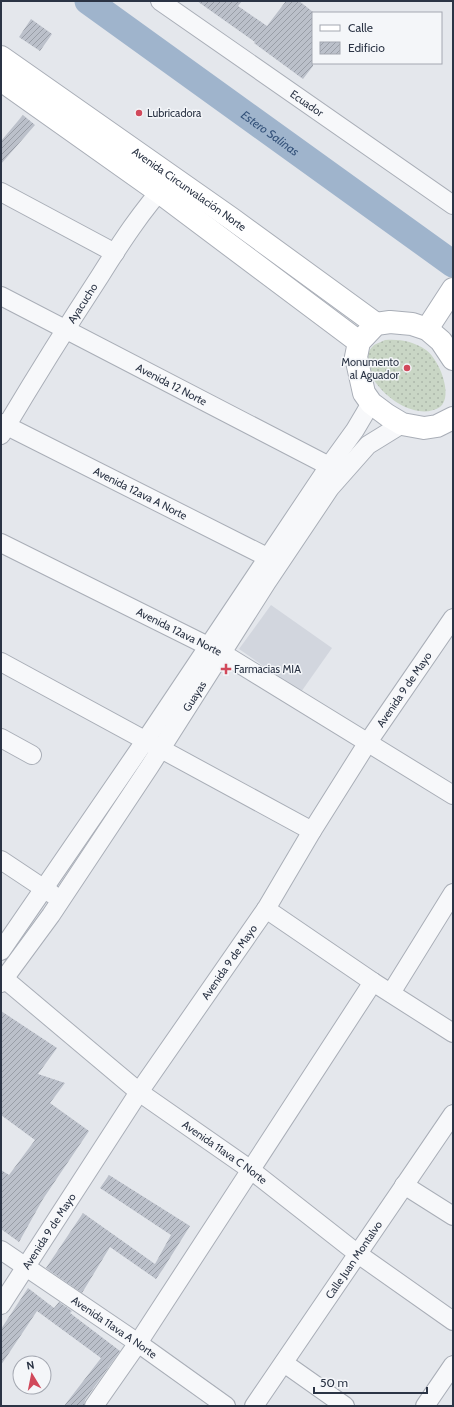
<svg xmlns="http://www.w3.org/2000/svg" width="454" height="1407" font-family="Cabin,sans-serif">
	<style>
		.built { fill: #d2d6de }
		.grass { fill: url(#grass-dots) }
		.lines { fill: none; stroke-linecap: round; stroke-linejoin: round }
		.river { stroke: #9fb4cc; stroke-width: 27 }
		.building { fill: url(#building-hatch) }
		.minor-casing { stroke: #a9aeb7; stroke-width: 20 }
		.secondary-casing { stroke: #a9aeb7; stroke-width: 24 }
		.minor { stroke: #f7f8fa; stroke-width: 18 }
		.secondary { stroke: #fff; stroke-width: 22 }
		.poi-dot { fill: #d1495b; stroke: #f4f6f9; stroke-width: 1.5 }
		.labels { text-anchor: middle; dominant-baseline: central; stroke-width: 3; stroke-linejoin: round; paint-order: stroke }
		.street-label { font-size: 11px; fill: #2b3445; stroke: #f4f6f9 }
		.poi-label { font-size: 11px; fill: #2b3445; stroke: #f4f6f9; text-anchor: start }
		.water-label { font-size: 12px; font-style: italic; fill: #34527a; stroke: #f4f6f9 }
	</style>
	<defs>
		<pattern id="grass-dots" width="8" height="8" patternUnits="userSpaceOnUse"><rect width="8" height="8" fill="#c9d6c5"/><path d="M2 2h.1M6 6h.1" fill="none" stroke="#adb8ab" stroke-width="1.8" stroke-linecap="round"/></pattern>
		<pattern id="building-hatch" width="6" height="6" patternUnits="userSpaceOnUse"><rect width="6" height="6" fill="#bbc0ca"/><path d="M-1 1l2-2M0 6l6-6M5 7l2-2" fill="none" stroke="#989da6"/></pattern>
	</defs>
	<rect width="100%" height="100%" fill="#e4e7ec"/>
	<path class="built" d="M271,605l61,43 -31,44 -62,-43z"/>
	<path class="grass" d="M385,340c15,-1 28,1 41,10 13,9 28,46 14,57 -33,21 -93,-39 -66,-62 3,-2 8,-3 11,-5z"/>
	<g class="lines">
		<path class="river" id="s1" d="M88,1l365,263"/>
	</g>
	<path class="building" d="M197,1h45l-4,5 29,20 19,-25h13l14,11v54l-10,13 -49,-36 1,-1z
		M31,19l21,15 -12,17 -21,-14z
		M23,115l12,10 -34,39v-23z
		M1,1011l56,37 -19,26 27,9 -15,20 39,28 -46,68 -24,43 -18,-13v-59l8,5 26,-35 -34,-25z
		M109,1175l81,51 -27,43 -2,-1 2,1 -7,10 -46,-32 -28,46 -36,-25 37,-55 72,51 16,-29 -71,-47z
		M28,1288l26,20 5,-6 13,9 -2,2 50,38 -35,49 -1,6h-20l37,-48 -64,-47 -36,54v-36z"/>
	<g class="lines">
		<defs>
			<g id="minor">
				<path id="s2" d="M160,1l293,204"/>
				<path d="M1,192l114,61"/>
				<path id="s3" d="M1,296l328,170 9,7"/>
				<path id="s4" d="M1,423l266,134 9,7"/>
				<path id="s5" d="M1,435c32,-54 65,-107 99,-159 20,-32 42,-66 68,-94"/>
				<path id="s6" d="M1,543l221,110 231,142"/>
				<path d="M1,662l311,169"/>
				<path d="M1,738l31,17"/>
				<path d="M1,860l51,34"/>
				<path d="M266,909l107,73 80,51"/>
				<path d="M1,951l144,-210 184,-275 26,-36 16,-27"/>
				<path id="s7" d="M1,976l138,116 112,78 107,84 95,67"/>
				<path id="s8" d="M1,983l50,-68 99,-149 117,-184 63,-94 38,-43 34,-21"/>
				<path d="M391,993l62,-100"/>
				<path d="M404,1185l49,31"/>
				<path id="s9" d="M1,1250l137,93 88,63"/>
				<path id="s10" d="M1,1305l138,-213 127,-183 46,-78 56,-89 85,-124"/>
				<path d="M284,1363l61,43"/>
				<path d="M94,1406l44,-63 235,-361"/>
				<path id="s11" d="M254,1406l199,-292"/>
				<path d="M425,1406l28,-41"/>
			</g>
			<g id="secondary">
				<path id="s12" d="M1,57l231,162 144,105"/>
				<path d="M1,80l158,112 200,150"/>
				<path d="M427,329l26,-40"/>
				<path d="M453,359l-12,-18 -14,-12 -15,-5 -22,-2 -14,2 -17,18 -3,15 8,36 7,10 16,12 15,9 22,4 13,-2 16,-8"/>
			</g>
		</defs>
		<use href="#minor" class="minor-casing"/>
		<use href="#secondary" class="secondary-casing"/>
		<use href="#minor" class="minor"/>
		<use href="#secondary" class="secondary"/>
	</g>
	<g class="poi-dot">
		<circle cx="139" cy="113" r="4"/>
		<circle cx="407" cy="368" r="4"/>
		<path d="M224 663h4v4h4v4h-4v4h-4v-4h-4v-4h4z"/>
	</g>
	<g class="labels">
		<g class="street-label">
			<text stroke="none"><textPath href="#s2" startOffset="179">Ecuador</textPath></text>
			<text stroke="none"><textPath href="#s12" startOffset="230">Avenida Circunvalación Norte</textPath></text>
			<text stroke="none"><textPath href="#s5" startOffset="155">Ayacucho</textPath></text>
			<text stroke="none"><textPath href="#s3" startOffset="192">Avenida 12 Norte</textPath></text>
			<text stroke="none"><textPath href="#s4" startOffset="156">Avenida 12ava A Norte</textPath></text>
			<text stroke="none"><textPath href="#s6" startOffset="199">Avenida 12ava Norte</textPath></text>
			<text stroke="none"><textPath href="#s10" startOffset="736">Avenida 9 de Mayo</textPath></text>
			<text stroke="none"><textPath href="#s8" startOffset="346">Guayas</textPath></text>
			<text stroke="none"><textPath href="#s10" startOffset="412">Avenida 9 de Mayo</textPath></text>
			<text stroke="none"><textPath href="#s7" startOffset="285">Avenida 11ava C Norte</textPath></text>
			<text stroke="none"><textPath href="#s10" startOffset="88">Avenida 9 de Mayo</textPath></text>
			<text stroke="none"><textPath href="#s11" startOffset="177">Calle Juan Montalvo</textPath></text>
			<text stroke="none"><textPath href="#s9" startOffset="137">Avenida 11ava A Norte</textPath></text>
		</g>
		<g class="poi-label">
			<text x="147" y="113">Lubricadora</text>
			<text x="399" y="362" text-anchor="end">Monumento<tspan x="399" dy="13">al Aguador</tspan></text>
			<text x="234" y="669">Farmacias MIA</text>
		</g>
		<g class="water-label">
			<text stroke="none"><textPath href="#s1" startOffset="225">Estero Salinas</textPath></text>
		</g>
	</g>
	<rect width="454" height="1407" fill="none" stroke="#2b3445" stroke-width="4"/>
	<rect x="312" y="12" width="130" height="52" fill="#f4f6f9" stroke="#a4a8b1"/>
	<rect x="320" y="25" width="20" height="6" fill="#ffffff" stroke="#a4a8b1"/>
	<text x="348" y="32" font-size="12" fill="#2b3445">Calle</text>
	<rect x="320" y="42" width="20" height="12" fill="url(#building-hatch)" stroke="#a4a8b1"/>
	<text x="348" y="52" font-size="12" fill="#2b3445">Edificio</text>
	<g transform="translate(32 1375) rotate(350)"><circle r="19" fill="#f4f6f9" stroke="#a4a8b1"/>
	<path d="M0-3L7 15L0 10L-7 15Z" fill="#d1495b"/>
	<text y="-6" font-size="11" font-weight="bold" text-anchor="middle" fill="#2b3445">N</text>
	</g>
	<path d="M314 1387v6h113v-6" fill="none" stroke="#2b3445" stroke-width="2"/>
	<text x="320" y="1387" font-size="12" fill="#2b3445" stroke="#f4f6f9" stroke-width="3" paint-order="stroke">50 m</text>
</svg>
